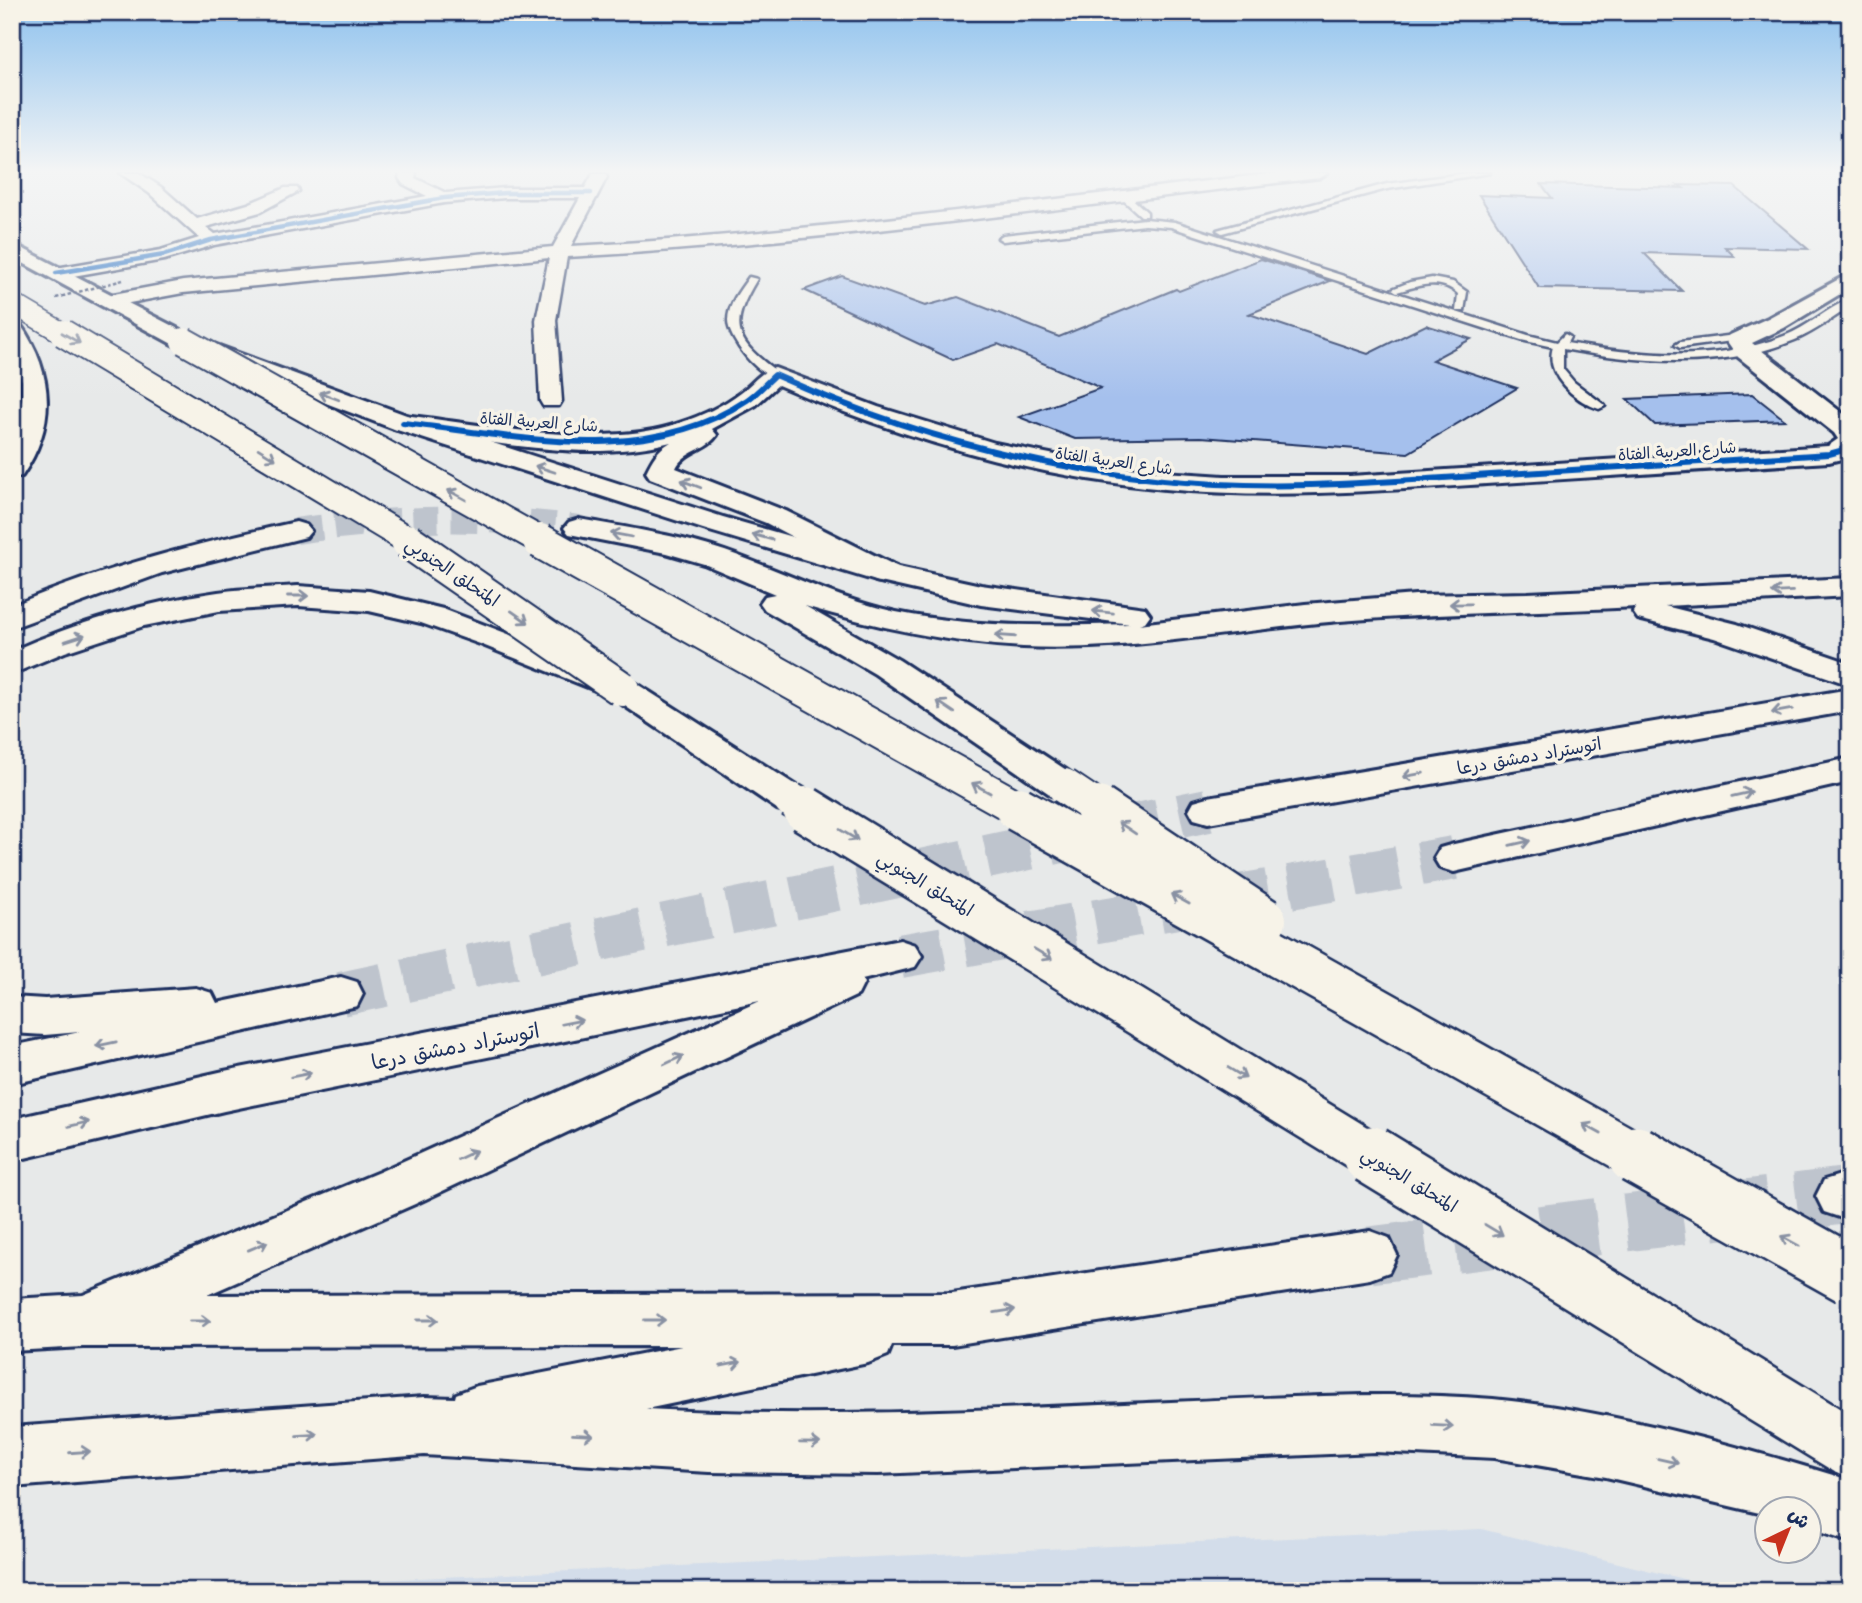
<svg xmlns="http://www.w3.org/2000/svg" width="1862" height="1603" font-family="Mali,'Playpen Sans Arabic',sans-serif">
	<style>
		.built { fill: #d3ddea }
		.building { fill: #a5c0ed; stroke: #1b2f5e; stroke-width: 2 }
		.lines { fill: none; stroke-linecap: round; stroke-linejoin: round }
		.motorway-tunnel-far2 { stroke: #bec4cd; stroke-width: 26; stroke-dasharray: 26 13; stroke-linecap: butt }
		.motorway-tunnel-far1 { stroke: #bec4cd; stroke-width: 44; stroke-dasharray: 44 22; stroke-linecap: butt }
		.motorway-tunnel { stroke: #bec4cd; stroke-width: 57; stroke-dasharray: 57 29; stroke-linecap: butt }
		.service-casing { stroke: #1b2f5e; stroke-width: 5 }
		.minor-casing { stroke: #1b2f5e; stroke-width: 5 }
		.tertiary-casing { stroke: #1b2f5e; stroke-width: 6 }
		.motorway-casing { stroke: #1b2f5e; stroke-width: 6 }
		.service { fill: #f7f3e8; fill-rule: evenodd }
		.minor { fill: #f7f3e8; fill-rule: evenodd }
		.tertiary { fill: #f7f3e8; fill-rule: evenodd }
		.motorway { fill: #f7f3e8; fill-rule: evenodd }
		.motorway-bridge-far4-casing { stroke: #1b2f5e; stroke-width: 23; stroke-linecap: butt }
		.motorway-bridge-far3-casing { stroke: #1b2f5e; stroke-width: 30; stroke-linecap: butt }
		.motorway-bridge-far2-casing { stroke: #1b2f5e; stroke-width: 38; stroke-linecap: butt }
		.motorway-bridge-far1-casing { stroke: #1b2f5e; stroke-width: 49; stroke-linecap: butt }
		.motorway-bridge-casing { stroke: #1b2f5e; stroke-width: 62; stroke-linecap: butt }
		.path-bridge { stroke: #1b2f5e; stroke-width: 2.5; stroke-dasharray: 3.5 2.5; stroke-linecap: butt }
		.motorway-bridge-far4 { stroke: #f7f3e8; stroke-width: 20 }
		.motorway-bridge-far3 { stroke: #f7f3e8; stroke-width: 26 }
		.motorway-bridge-far2 { stroke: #f7f3e8; stroke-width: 34 }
		.motorway-bridge-far1 { stroke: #f7f3e8; stroke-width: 44 }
		.motorway-bridge { stroke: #f7f3e8; stroke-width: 57 }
		.cycleway-far1-casing { stroke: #f7f3e8; stroke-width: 7 }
		.cycleway-casing { stroke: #f7f3e8; stroke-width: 9 }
		.cycleway-far1 { stroke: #0057b8; stroke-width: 4.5 }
		.cycleway { stroke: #0057b8; stroke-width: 6 }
		.oneway { stroke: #8991a3 }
		.labels { text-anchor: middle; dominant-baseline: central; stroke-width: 7; stroke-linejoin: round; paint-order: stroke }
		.far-street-label { font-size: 16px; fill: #1b2f5e; stroke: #f7f3e8 }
		.street-label { font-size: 18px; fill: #1b2f5e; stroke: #f7f3e8 }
		.near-street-label { font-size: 21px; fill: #1b2f5e; stroke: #f7f3e8 }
	</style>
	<rect width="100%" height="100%" fill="#e7e9e9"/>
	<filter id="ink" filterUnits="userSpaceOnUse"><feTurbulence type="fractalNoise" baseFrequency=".0143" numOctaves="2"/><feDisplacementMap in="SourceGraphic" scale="14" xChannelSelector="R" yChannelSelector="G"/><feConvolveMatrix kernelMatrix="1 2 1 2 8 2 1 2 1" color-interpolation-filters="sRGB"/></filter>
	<g filter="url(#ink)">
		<path class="built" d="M1481,1529l251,62h-1592z"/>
		<path class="building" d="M1541,184l142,4 -5,-3 56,1 74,63 -83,-2 9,9 -90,-3 38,38 -143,-3 -60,-93 73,3z
			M1261,259l69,22 -81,33 119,40 58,-29 45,14 -39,21 85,28 -109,65 -207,-16 -126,2 -56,-22 82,-29 -103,-44 -45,16 -149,-70 38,-14 83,30 33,-9 101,40 117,-48 3,2z
			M1752,394l33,26 -130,5 -28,-26z"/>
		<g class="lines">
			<path class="motorway-tunnel-far2" d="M296,531c95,-13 188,-16 283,-3"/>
			<path class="motorway-tunnel-far1" d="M900,956l554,-98
				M341,994l867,-184"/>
			<path class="motorway-tunnel" d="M1370,1255l472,-59"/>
			<defs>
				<path id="service" d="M1468,173h22l-103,16 -165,44 -5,-3 170,-46z
					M1120,193h6l21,19v4h-6l-21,-19z
					M1145,219l30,3 353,113 29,7 8,-8 5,3 -3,6c72,13 147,20 217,-7 24,-9 43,-28 66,-37v8c-18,11 -35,25 -55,33 -74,30 -155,23 -232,9v20l11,13 29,22 2,2 -6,3c-24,-8 -55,-34 -46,-62l-32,-7 -350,-113 -26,-2 -142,16 -5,-3 5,-3z
					M749,277l8,2c-29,48 -23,61 22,94v4c-19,3 -51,-38 -51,-56 0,-17 12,-31 21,-44z
					M1432,278l21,4 14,10 -3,19h-8l2,-17c-17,-17 -41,-8 -61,-2l-5,-3 18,-7z
					M1743,334l5,3 -1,2 -67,9 -5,-3 5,-3z"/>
				<path id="minor" d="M120,173h19l22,14 36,32 51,-15 37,-16h12l2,3 -39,21 -54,15 9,7 212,-38 -24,-12 -4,-6 1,-5h16l-1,5 31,15 59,-5h80l8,-14h12l2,3 -36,69c236,-12 471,-47 706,-73h51l-8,5c-251,28 -501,65 -753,79l-11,63 6,81 -3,5h-16l-3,-5 -4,-81 13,-62 -366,35 -75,14 -10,-6 10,-6 75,-14 370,-34 27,-49h-75l-61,5 -230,42 -50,15 -108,19 -6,-2 -3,-4 3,-4 111,-19 38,-12 -50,-45z"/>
				<path id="tertiary" d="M1850,273v15l-66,40 -32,15 98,76v38l-21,5c-114,7 -228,15 -343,22 -107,7 -214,15 -321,5 -133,-12 -265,-51 -387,-104l-22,20 -44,24 5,6c-10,15 -33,16 -41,33l110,43 112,56 5,7 -5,7 -11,2 -11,-2 -110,-58 -116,-45 -4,-6c7,-14 11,-22 25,-30 -86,22 -182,-2 -268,-11l-9,-2 -4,-6 4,-6 9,-2c79,9 201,35 276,8 22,-7 44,-17 62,-31 12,-8 19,-21 34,-24l103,39 117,36 110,22 59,7 60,4h126l478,-30 10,-7 -4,-6 -96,-76 -12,-17 4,-5 38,-17z"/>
				<path id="motorway" d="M12,243l180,93 220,81 311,100 171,49 87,19 164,23 5,7 -5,7 -6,2 166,-20 110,-9 113,-2 322,-15v18l-185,10 72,18 113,39v22l-136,-47 -76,-19 -5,-7 3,-5c-99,5 -198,6 -296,14 -106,9 -211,31 -317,26 -75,-4 -146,-20 -218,-41l94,54 178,117 6,9 -6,9 -13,3 -13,-3 -176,-121 -110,-64 -5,-7 5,-7 10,-2 -71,-30 -38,-11 -97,-19 -5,-6 5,-6 10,-3c49,9 99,16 146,32 58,20 111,48 171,61 78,16 155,14 234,12l-149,-19 -105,-24 -173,-52 -309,-100 -218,-83 -164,-89z
					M12,322l8,2c34,49 37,101 2,152l-10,2v-37l10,-43v-17l-10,-32z
					M296,522l10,3 5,6 -5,6 -144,36 -150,55v-22c92,-39 187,-63 284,-84z
					M298,586l71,5 74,18 191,73 171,109 5,9 -5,9 -14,4 -14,-4 -167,-113 -130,-52 -59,-21 -52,-12 -71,-5 -79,5 -75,15 -79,26 -53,22v-23c65,-29 136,-49 206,-59 26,-4 54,-4 80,-6z
					M1850,689v22l-642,112 -14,-4 -5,-9 5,-9 14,-4z
					M1850,758v24l-396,90 -14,-4 -6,-10 6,-10 14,-4z
					M900,940l15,5 7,11 -7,11 -53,13 2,3 -6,12 -443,209 -208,91 745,-2 418,-62 19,7 8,17 -8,17 -19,7 -418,66h-60l-4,10 -20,8 -222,46c175,10 350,0 525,-7 107,-4 215,-12 322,-3 117,11 245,47 357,81v62l-40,-13v-21h-42v7l-162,-38 -111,-19 -120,-6 -497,22 -169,-2 -285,-17 -412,32v-60l412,-30 31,1 1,-4 21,-8 205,-40 -599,1 -71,4v-52l71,-4 296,-123 381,-171 -536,110 -212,50v-42l212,-48z
					M341,977l16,5 6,12 -6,12 -345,78v-38l68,-14 -35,3 -33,-2v-36l33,2 151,-11 16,5 5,10z
					M1850,1172v44l-8,2 -18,-6 -8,-16 8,-16z"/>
			</defs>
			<use href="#service" class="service-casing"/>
			<use href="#minor" class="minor-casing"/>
			<use href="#tertiary" class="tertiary-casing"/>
			<use href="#motorway" class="motorway-casing"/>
			<use href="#service" class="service"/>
			<use href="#minor" class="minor"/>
			<use href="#tertiary" class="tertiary"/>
			<use href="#motorway" class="motorway"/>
			<defs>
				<path id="motorway-bridge-far4" d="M12,303l54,32"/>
				<path id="motorway-bridge-far3" d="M63,333l348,209
					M184,341l359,201"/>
				<path id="motorway-bridge-far2" d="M408,541l214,148
					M540,541l481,269
					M1064,786l36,24
					M791,800l17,10"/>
				<path id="motorway-bridge-far1" d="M805,809l569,348
					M1018,809l621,348
					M1098,809l166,111"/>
				<path id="motorway-bridge" d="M1371,1155l479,293
					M1636,1155l214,120"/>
			</defs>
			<use href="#motorway-bridge-far4" class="motorway-bridge-far4-casing"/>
			<use href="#motorway-bridge-far3" class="motorway-bridge-far3-casing"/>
			<use href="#motorway-bridge-far2" class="motorway-bridge-far2-casing"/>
			<use href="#motorway-bridge-far1" class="motorway-bridge-far1-casing"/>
			<use href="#motorway-bridge" class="motorway-bridge-casing"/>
			<path class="path-bridge" d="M56,298l67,-18"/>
			<use href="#motorway-bridge-far4" class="motorway-bridge-far4"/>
			<use href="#motorway-bridge-far3" class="motorway-bridge-far3"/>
			<use href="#motorway-bridge-far2" class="motorway-bridge-far2"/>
			<use href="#motorway-bridge-far1" class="motorway-bridge-far1"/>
			<use href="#motorway-bridge" class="motorway-bridge"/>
			<defs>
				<path id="cycleway-far1" d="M56,273l108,-18 47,-15 233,-42 61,-5h86"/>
				<path id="cycleway" d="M403,423c114,13 242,45 344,-23 11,-7 19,-17 28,-25 122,55 255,92 388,105 104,11 208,3 312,-4 118,-7 236,-15 354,-22l11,-3 10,-9"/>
			</defs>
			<use href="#cycleway-far1" class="cycleway-far1-casing"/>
			<use href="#cycleway" class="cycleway-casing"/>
			<use href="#cycleway-far1" class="cycleway-far1"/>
			<use href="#cycleway" class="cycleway"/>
		</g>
		<defs><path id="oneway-shaft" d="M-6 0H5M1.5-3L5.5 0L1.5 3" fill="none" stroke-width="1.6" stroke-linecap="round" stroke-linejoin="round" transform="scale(1.75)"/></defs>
		<g class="oneway">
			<use href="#oneway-shaft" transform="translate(71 338) rotate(30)"/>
			<use href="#oneway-shaft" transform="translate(329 396) rotate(-159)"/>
			<use href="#oneway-shaft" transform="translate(267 454) rotate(32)"/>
			<use href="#oneway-shaft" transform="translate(545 469) rotate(-162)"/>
			<use href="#oneway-shaft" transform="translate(691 484) rotate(-159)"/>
			<use href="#oneway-shaft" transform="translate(457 495) rotate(-151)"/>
			<use href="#oneway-shaft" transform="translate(621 535) rotate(-170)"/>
			<use href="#oneway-shaft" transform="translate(762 537) rotate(-164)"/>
			<use href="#oneway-shaft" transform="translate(1782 592) rotate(177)"/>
			<use href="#oneway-shaft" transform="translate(298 596)"/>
			<use href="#oneway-shaft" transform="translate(1460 604) rotate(179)"/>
			<use href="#oneway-shaft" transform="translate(1103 612) rotate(-174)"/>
			<use href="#oneway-shaft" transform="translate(520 617) rotate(35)"/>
			<use href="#oneway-shaft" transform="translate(1005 636) rotate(-176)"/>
			<use href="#oneway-shaft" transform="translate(75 638) rotate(-18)"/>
			<use href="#oneway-shaft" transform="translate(946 707) rotate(-146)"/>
			<use href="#oneway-shaft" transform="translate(1782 711) rotate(170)"/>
			<use href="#oneway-shaft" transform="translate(1413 775) rotate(170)"/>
			<use href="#oneway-shaft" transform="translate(981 788) rotate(-151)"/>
			<use href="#oneway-shaft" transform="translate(1742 794) rotate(-13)"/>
			<use href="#oneway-shaft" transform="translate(1127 828) rotate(-146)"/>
			<use href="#oneway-shaft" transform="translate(849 835) rotate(31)"/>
			<use href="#oneway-shaft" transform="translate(1520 843) rotate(-13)"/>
			<use href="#oneway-shaft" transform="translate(1180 899) rotate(-151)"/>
			<use href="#oneway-shaft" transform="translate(1043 954) rotate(31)"/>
			<use href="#oneway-shaft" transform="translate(572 1022) rotate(-11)"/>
			<use href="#oneway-shaft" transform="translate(106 1044) rotate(168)"/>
			<use href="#oneway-shaft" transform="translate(674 1060) rotate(-25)"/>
			<use href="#oneway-shaft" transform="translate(1237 1073) rotate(31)"/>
			<use href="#oneway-shaft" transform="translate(301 1075) rotate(-11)"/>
			<use href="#oneway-shaft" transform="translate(79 1124) rotate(-13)"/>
			<use href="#oneway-shaft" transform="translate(1592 1129) rotate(-151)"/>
			<use href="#oneway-shaft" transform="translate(467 1155) rotate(-25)"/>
			<use href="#oneway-shaft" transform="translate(1494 1230) rotate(31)"/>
			<use href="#oneway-shaft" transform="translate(1790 1241) rotate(-151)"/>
			<use href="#oneway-shaft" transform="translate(258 1246) rotate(-23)"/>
			<use href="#oneway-shaft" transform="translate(1005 1311) rotate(-9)"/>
			<use href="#oneway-shaft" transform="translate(428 1320)"/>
			<use href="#oneway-shaft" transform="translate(655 1320)"/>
			<use href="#oneway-shaft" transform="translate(200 1321)"/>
			<use href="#oneway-shaft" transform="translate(731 1364) rotate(-11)"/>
			<use href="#oneway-shaft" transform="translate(1443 1426) rotate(3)"/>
			<use href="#oneway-shaft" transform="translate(307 1435) rotate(-4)"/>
			<use href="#oneway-shaft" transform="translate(583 1435) rotate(3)"/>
			<use href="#oneway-shaft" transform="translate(810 1443) rotate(1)"/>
			<use href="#oneway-shaft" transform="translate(80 1452) rotate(-4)"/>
			<use href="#oneway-shaft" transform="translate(1668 1461) rotate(13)"/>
		</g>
	</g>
	<linearGradient id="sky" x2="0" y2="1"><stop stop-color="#8fc2ee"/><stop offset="0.43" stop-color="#f4f5f5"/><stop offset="1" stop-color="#f4f5f5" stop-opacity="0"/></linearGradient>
	<rect width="1862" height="398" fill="url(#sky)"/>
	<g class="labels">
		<g class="far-street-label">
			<text transform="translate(539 421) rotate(4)">شارع العربية الفتاة</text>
			<text transform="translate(1677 450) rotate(-4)">شارع العربية الفتاة</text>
			<text transform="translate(1114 460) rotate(8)">شارع العربية الفتاة</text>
		</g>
		<g class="street-label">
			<text transform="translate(453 571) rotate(34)">المتحلق الجنوبي</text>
			<text transform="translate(1529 755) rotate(-10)">اتوستراد دمشق درعا</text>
			<text transform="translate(926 883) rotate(31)">المتحلق الجنوبي</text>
			<text transform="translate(1410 1179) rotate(31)">المتحلق الجنوبي</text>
		</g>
		<g class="near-street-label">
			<text transform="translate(455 1045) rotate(-11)">اتوستراد دمشق درعا</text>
		</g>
	</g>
	<rect width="1862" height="1603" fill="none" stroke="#f7f3e8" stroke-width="42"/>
	<rect x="21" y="21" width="1820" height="1561" fill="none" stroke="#1b2f5e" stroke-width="2.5" filter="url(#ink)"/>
	<g transform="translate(1788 1530) rotate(43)"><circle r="33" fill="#f7f3e8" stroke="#9fa5b1" stroke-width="2"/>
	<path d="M0-5L12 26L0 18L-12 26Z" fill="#c8321e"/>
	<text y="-10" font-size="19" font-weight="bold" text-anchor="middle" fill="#1b2f5e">ش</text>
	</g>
</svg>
